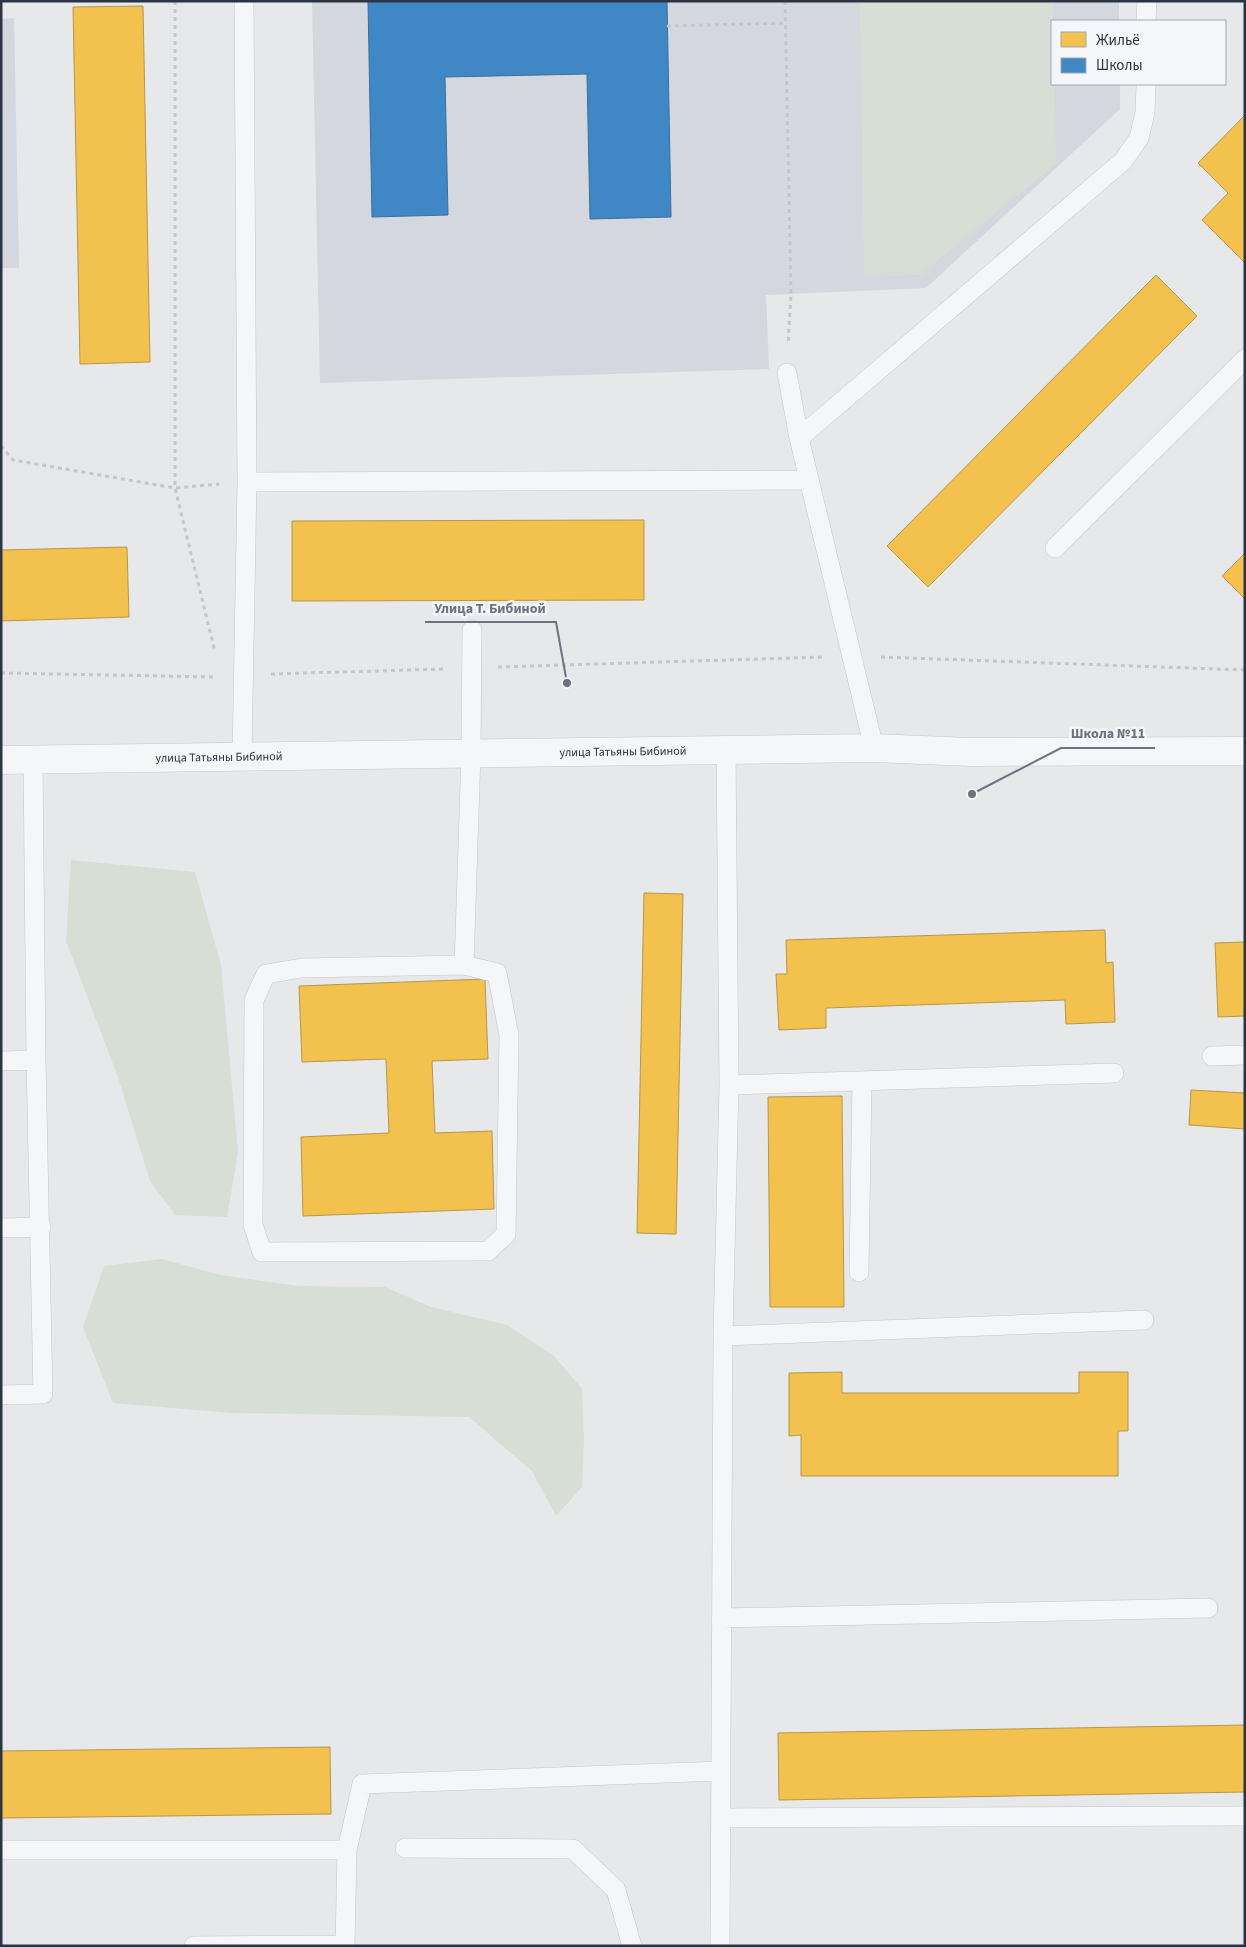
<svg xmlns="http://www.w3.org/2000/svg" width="1246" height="1947" font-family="'Source Sans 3',sans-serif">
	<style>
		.built { fill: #d4d7dd }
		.green { fill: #d6ded6 }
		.homes { fill: #f2c14e; stroke: #b6974b }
		.schools { fill: #3f88c5; stroke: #396f9f }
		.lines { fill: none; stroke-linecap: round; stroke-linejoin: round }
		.lane-casing { stroke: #c4c6c8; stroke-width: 20 }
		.street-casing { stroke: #c4c6c8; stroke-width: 29 }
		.path { stroke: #c5c6ca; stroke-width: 3; stroke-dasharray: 4 4; stroke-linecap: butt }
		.lane { stroke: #f5f6f7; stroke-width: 19 }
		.street { stroke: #f5f6f7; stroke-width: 28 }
		.labels { text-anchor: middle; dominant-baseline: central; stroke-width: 5; stroke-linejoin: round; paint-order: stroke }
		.street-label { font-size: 12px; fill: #2b3445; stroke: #f4f6f9 }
		.leader { fill: none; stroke: #6c737f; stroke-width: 2 }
		.callout-dot { fill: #6c737f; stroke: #f4f6f9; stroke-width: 2 }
		.callout-label { font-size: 14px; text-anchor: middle; font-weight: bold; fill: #6c737f; stroke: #f4f6f9; stroke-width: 5; stroke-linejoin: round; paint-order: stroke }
	</style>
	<rect width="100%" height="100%" fill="#e6e8ea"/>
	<path class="built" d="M312,1h807v20h-67v63h68v25l-194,179 -160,7 3,74 -449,14z
		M14,18l5,250h-18v-249z"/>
	<path class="green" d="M860,1h194l-2,83h3l1,80 -136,111 -56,1z
		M71,860l124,12 26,93 17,187 -11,65 -52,-2 -25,-34 -32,-104 -52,-136z
		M162,1259l58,16 78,11 87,1 46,20 76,18 47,31 28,33 2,51 -2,47 -26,29 -24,-45 -63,-54 -237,-4 -119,-10 -30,-76 21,-61z"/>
	<path class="homes" d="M143,6l7,356 -70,2 -7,-357z
		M1244,116l1,1v146l-43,-43 26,-27 -30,-30z
		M1156,275l41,41 -269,271 -41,-41z
		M644,520v80l-352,1v-80z
		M127,547l2,70 -128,4v-71z
		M1245,553v46l-23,-23z
		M644,893l39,1 -7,340 -39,-1z
		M1105,930l1,33 7,-1 2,60 -49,2 -1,-24 -239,8v20l-47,2 -3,-56h11l-1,-34z
		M1245,942v74l-27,1 -3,-74z
		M485,979l3,80 -56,2 3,72 57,-2 2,78 -191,7 -2,-79 88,-4 -3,-74 -84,3 -3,-76z
		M1191,1090l54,3v36l-56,-4z
		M842,1096l2,211h-74l-2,-210z
		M842,1372v21h237v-21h49v59h-10v45h-317v-41l-12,1v-63z
		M1245,1725v67l-466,8 -1,-67z
		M330,1747l1,67 -330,4v-67z"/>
	<path class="schools" d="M368,1h299l4,216 -81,2 -3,-145 -142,3 3,138 -76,2z"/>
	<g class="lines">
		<defs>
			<path id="lane" d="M1146,21l1,-20
				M787,373l12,65
				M247,482l562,-2
				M1055,548l190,-189
				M874,748l-75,-310 324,-277 16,-23 6,-25 1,-29
				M242,757l5,-275 -3,-481
				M464,965l33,8 12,62 -3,199 -18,17 -226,1 -9,-27 1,-225 12,-26 36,-6z
				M464,965l7,-211 1,-124
				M1212,1056l33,-1
				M1,1061l35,-1
				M729,1085l385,-12
				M1,1228l40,-1
				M859,1272l3,-191
				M723,1336l421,-16
				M1,1395l42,-1 -7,-334 -3,-299
				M721,1618l487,-10
				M721,1818l524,-2
				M405,1848l168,1 43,41 16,56
				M1,1850h346
				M194,1946l151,-1 2,-95 15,-66 359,-13
				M720,1946l3,-610 6,-251 -3,-336"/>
			<g id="street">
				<path id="s1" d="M1,760l873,-12 96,4 275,-1"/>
			</g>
		</defs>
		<use href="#lane" class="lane-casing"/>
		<use href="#street" class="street-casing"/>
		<path class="path" d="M175,1v487l40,164
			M785,1l6,293 -3,51
			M667,26l119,-3
			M1,446l12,14 162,28 44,-4
			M881,657l364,13
			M498,667l326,-10
			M1,673l216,4
			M271,674l174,-5"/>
		<use href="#lane" class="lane"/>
		<use href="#street" class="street"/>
	</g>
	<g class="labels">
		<g class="street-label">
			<text stroke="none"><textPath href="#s1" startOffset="622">улица Татьяны Бибиной</textPath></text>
			<text stroke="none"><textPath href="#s1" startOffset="218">улица Татьяны Бибиной</textPath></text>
		</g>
	</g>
	<path class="leader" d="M567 683L556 622H425M972 794L1061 748H1155"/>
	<g class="callout-dot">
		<circle cx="567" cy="683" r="5"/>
		<circle cx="972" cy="794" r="5"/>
	</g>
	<g class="callout-label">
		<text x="490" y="613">Улица Т. Бибиной</text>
		<text x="1108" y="738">Школа №11</text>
	</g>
	<rect width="1246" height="1947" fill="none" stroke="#2b3445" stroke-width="5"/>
	<rect x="1051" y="20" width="175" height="65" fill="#f4f6f9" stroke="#a4a8b1"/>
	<rect x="1061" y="32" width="25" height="15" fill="#f2c14e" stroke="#a4a8b1"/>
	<text x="1096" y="45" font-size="15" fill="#2b3445">Жильё</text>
	<rect x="1061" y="58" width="25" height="15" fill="#3f88c5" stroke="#a4a8b1"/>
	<text x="1096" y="70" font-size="15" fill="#2b3445">Школы</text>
</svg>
